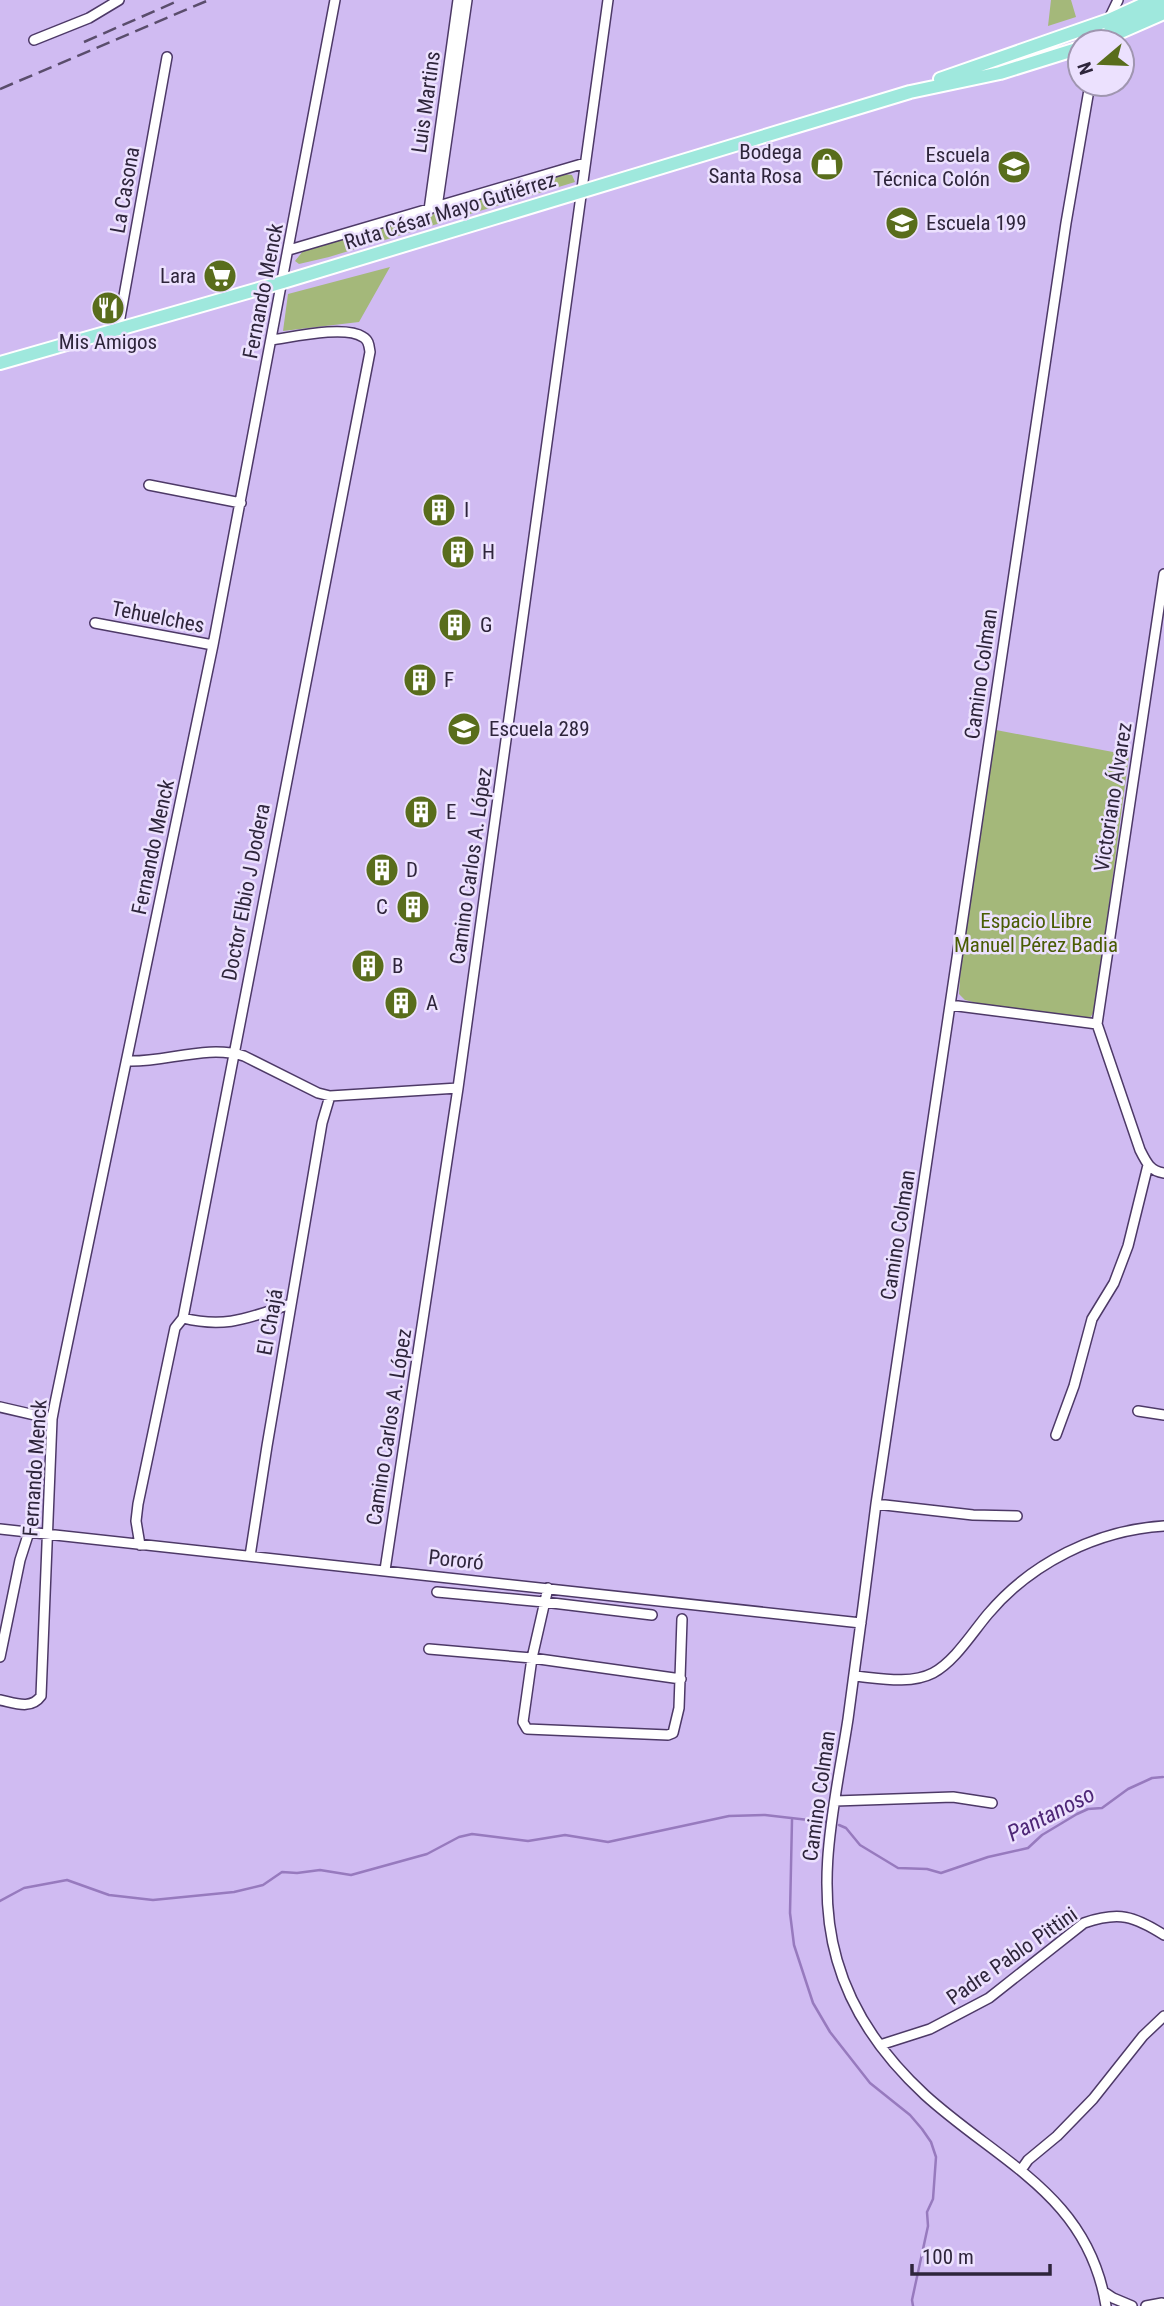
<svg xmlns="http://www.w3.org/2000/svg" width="1164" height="2306" font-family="'Roboto Condensed',sans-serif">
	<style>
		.green { fill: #a4b87a }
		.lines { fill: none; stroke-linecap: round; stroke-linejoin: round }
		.stream { stroke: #977abe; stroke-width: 2.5 }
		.minor-casing { stroke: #4d3967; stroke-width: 12 }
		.major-casing { stroke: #fff; stroke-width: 16 }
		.minor { stroke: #fff; stroke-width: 9 }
		.major { stroke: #9fe8dd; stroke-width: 12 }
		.rail { stroke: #5a4d6c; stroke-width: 2.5; stroke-dasharray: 14 7; stroke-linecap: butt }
		.labels { text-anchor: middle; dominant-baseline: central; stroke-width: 5; stroke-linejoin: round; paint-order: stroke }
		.street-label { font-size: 21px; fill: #2e253b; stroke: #ece1fe }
		.poi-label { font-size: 21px; fill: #2e253b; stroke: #ece1fe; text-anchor: start }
		.park-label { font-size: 21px; fill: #495c03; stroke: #ece1fe }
		.water-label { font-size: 23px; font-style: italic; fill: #4e2677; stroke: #ece1fe }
	</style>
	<rect width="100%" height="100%" fill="#d0bbf2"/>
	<path class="green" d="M1051,0h20l5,17 -28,9z
		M564,174l8,1 3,7 -246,75 -30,7 -4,-3 8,-10 27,-9z
		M390,267l-31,55 -76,9 5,-37z
		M996,730l133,25 -34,255 -5,8 -9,2 -104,-17 -12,-3 -6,-6 2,-33z"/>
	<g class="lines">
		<path class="stream" d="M792,1820l-2,93 4,32 19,58 17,29 40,51 40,32 12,14 9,13 5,15 -3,42 -6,13 1,14 -16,74 1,6
			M839,1825l7,3 14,17 38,23 29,1 14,4 47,-16 40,-9 14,-13 35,-21 11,-5 14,-1 26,-19 24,-11 11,-1
			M0,1901l24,-13 43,-8 42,15 44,5 81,-8 29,-7 19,-13 15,1 23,-3 31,5 76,-21 32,-17 13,-3 56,7 37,-6 43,7 121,-26 36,-1 61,7"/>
		<defs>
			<path id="minor" d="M1108,21l10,-21
				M34,40l55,-22 30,-18
				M1090,84l-24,139 -190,1281c-9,72 -18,143 -28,215 -12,79 -34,162 -11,241 15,53 48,98 88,135 75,68 163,100 181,211
				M437,207l30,-207
				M429,210l29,-210
				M289,250l296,-87
				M118,329l49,-272
				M149,485l92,18
				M1164,574l-67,450 43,126c6,12 10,21 24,23
				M95,623l118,22
				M950,1005l147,19
				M127,1061c37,2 80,-17 117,-5l74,37 12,3 128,-8
				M183,1318c44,11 67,-1 108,-14
				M0,1407l52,12
				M1138,1411l26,4
				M1056,1435l18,-49 18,-67 22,-36 14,-37 20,-81
				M876,1504l97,11 44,1
				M0,1529l861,94
				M140,1545l-4,-24 2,-17 37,-176 8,-10 187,-966c-1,-6 -1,-12 -7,-15 -18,-12 -70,0 -91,3
				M250,1556l17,-110 55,-323 8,-27
				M385,1570l73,-482 150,-1088
				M548,1588l-16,70 -9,64 4,7 141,6 5,-2 6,-25 3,-89
				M437,1592l107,10 108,13
				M429,1649l103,9 149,21
				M0,1657l20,-97 9,-28
				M854,1676c24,2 56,9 79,-3 22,-12 39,-40 55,-59 43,-51 109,-84 176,-88
				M0,1700c15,3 31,10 41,-4l11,-277 3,-16 158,-758 122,-645
				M835,1801l118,-4 39,6
				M880,2045l50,-16 59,-31 95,-75c35,-12 50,-7 80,12
				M1021,2170l7,-10 29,-24 36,-37 50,-63 21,-20
				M1104,2292l9,6 19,8
				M1146,2306l16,-3"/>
			<path id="major" d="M1116,34l48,-21
				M1099,42l16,-15 49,-24
				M940,79l169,-59 44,-20
				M0,363l283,-81 627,-190 90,-19 80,-25"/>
		</defs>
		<use href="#minor" class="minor-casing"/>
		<use href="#major" class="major-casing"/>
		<use href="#minor" class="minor"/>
		<use href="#major" class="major"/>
		<path class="rail" d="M84,42l96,-42
			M0,89l209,-89"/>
	</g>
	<defs>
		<symbol id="shop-disc" viewBox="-11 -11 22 22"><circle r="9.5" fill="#596d1c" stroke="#ece1fe"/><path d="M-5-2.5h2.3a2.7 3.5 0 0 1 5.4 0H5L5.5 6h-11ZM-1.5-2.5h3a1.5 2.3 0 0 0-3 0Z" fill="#fff"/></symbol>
		<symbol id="school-disc" viewBox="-11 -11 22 22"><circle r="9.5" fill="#596d1c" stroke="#ece1fe"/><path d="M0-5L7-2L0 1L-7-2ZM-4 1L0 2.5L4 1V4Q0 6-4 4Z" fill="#fff"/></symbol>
		<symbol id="supermarket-disc" viewBox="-11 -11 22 22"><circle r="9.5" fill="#596d1c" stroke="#ece1fe"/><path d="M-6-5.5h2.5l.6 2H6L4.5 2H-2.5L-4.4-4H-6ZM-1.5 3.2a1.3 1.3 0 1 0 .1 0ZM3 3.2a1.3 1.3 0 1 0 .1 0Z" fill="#fff"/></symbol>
		<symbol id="restaurant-disc" viewBox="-11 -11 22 22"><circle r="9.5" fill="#596d1c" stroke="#ece1fe"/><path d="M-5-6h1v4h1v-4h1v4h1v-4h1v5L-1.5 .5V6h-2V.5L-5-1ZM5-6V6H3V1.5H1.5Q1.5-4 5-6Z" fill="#fff"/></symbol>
		<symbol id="building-disc" viewBox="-11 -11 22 22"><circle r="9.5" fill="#596d1c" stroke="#ece1fe"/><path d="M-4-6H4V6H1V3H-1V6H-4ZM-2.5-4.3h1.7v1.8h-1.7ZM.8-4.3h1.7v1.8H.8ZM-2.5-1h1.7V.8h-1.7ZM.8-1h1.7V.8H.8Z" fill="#fff"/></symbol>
	</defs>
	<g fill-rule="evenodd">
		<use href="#shop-disc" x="808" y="145" width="38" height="38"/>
		<use href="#school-disc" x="995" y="148" width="38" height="38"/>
		<use href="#school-disc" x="883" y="204" width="38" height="38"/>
		<use href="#supermarket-disc" x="201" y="257" width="38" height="38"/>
		<use href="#restaurant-disc" x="89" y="289" width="38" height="38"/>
		<use href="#building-disc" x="420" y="491" width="38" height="38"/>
		<use href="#building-disc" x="439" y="533" width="38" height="38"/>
		<use href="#building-disc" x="436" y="606" width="38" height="38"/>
		<use href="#building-disc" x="401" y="661" width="38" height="38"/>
		<use href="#school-disc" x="445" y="710" width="38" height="38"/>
		<use href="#building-disc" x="402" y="793" width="38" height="38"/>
		<use href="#building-disc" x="363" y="851" width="38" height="38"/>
		<use href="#building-disc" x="394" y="888" width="38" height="38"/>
		<use href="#building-disc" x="349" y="947" width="38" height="38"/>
		<use href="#building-disc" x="382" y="984" width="38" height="38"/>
	</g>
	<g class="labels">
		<g class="street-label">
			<text transform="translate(426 102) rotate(-82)">Luis Martins</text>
			<text transform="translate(125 190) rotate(-80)">La Casona</text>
			<text transform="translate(450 211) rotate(-17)">Ruta César Mayo Gutiérrez</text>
			<text transform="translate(263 291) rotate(-79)">Fernando Menck</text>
			<text transform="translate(158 617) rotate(11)">Tehuelches</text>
			<text transform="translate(981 674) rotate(-82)">Camino Colman</text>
			<text transform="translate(1113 797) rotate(-81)">Victoriano Álvarez</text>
			<text transform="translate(153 847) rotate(-78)">Fernando Menck</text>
			<text transform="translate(471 866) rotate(-82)">Camino Carlos A. López</text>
			<text transform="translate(246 892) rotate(-79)">Doctor Elbio J Dodera</text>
			<text transform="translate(898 1235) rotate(-81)">Camino Colman</text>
			<text transform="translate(270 1322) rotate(-80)">El Chajá</text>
			<text transform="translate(389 1427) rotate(-81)">Camino Carlos A. López</text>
			<text transform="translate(35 1468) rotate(-86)">Fernando Menck</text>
			<text transform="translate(456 1560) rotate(6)">Pororó</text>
			<text transform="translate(819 1796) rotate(-82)">Camino Colman</text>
			<text transform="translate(1012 1956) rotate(-35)">Padre Pablo Pittini</text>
		</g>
		<g class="poi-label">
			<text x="802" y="152" text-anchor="end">Bodega<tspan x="802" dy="24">Santa Rosa</tspan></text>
			<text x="990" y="155" text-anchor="end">Escuela<tspan x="990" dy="24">Técnica Colón</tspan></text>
			<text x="926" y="223">Escuela 199</text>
			<text x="196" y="276" text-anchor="end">Lara</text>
			<text x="108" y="342" text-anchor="middle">Mis Amigos</text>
			<text x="464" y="510">I</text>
			<text x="482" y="552">H</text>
			<text x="480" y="625">G</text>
			<text x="444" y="680">F</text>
			<text x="489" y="729">Escuela 289</text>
			<text x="446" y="812">E</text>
			<text x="406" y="870">D</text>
			<text x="388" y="907" text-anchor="end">C</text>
			<text x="392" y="966">B</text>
			<text x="426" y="1003">A</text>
		</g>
		<g class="park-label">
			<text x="1036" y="921">Espacio Libre<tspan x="1036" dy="24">Manuel Pérez Badia</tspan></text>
		</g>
		<g class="water-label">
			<text transform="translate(1051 1814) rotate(-27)">Pantanoso</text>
		</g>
	</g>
	<g transform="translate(1101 63) rotate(251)"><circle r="33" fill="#ece1fe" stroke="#a096b0" stroke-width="2"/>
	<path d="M0-5L12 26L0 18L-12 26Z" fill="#596d1c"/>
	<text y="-10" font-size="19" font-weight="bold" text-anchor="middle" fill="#2e253b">N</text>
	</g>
	<path d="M912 2264v10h138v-10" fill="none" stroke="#2e253b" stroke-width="3.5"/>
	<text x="922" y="2264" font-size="21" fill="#2e253b" stroke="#ece1fe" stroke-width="5" paint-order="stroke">100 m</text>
</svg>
